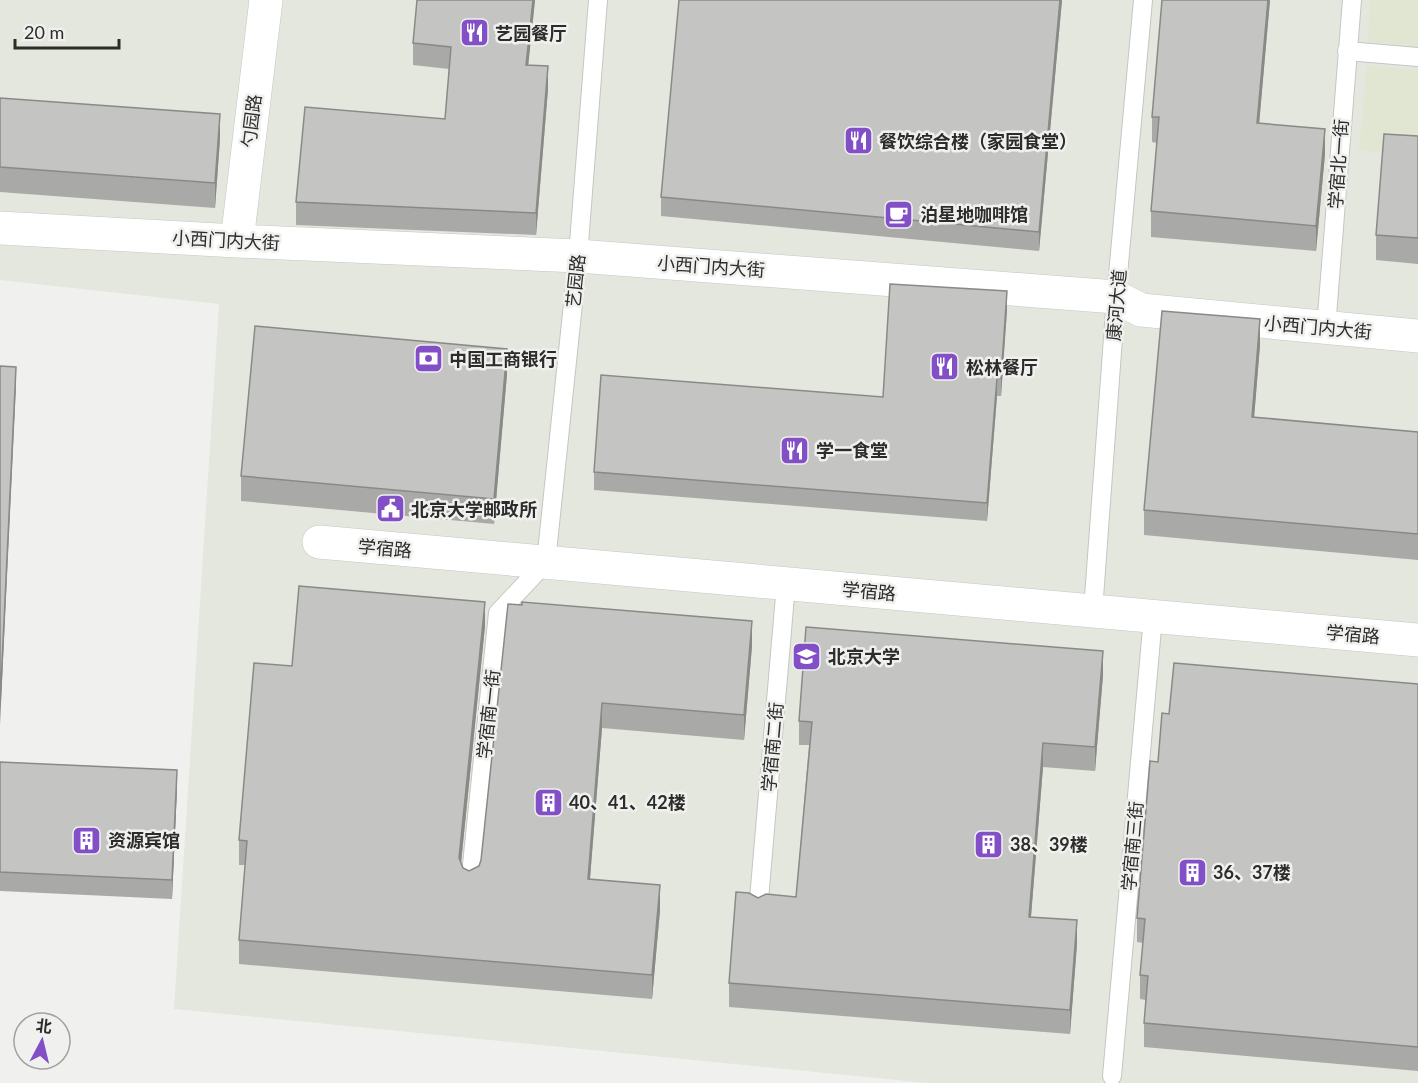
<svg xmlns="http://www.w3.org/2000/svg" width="1418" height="1083" font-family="Lato,'Noto Sans SC',sans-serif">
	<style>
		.built { fill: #e4e7dd }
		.green { fill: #e0e6d2 }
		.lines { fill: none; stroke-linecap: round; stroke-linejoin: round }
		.lane-casing { stroke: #c5c6c3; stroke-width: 20 }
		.street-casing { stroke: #c5c6c3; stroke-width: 34 }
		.lane { stroke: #fff; stroke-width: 18 }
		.street { stroke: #fff; stroke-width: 33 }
		.wall { fill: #a9a9a7 }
		.shaded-wall { fill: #898a88 }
		.building { fill: #c4c5c2; stroke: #898a88; stroke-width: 1.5 }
		.labels { text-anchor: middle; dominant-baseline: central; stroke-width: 5; stroke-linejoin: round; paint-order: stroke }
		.poi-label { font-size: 18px; font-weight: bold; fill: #2c2c2b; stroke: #f0f1ee; text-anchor: start }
		.street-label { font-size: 18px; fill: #2c2c2b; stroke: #f0f1ee }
	</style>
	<rect width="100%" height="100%" fill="#f0f1ee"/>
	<path class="built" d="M0,0h1418v1083h-491l-753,-74 45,-705 -219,-24z"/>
	<path class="green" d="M1370,0h48v47l-50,-5z
		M1367,66l51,4v86l-59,-6z"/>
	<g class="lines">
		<defs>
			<path id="lane" d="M1347,51l71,6
				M1326,328l26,-328
				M1093,611l23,-314 27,-297
				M470,884l28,-271 48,-51 32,-306 20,-256
				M758,911l28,-327
				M1112,1076l41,-459"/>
			<path id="street" d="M0,228l237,13 341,15 538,41 25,13 277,26
				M237,241l29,-241
				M319,542l1099,98"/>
		</defs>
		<use href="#lane" class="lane-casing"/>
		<use href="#street" class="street-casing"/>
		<use href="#lane" class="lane"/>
		<use href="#street" class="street"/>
	</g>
	<path class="wall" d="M417,0h118l-7,65 20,24 -12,146 -240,-10v-23l149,-83 4,-50 -36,-4v-22z
		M1062,0l-23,251 -378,-35v-19z
		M1162,0h108l-11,123 66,31 -9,97 -165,-14v-26l6,-68 -5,-1v-25z
		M0,98l220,41 -5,69 -215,-16z
		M1418,136v128l-42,-4v-25z
		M1007,310l-6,86h-4l-10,125 -393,-31v-18l289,-75z
		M1260,345l-6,72 164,15v128l-274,-25v-25z
		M507,374l-13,150 -253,-23v-25z
		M508,604l244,42 -8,94 -142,-12 -12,151 70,31 -8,89 -413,-35v-24l6,-75h-6v-25l53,-174 193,-40 -24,237 2,5 6,3 10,-5 2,-6z
		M1103,675l-8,96 -52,-4 -12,150 46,27 -7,90 -341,-27v-24l29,-85 38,-1 13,-152h-10v-24z
		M1418,684v387l-274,-24v-24l2,-23 -6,-1v-24l3,-32 -6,-1v-24l21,-156 11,-48z
		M0,762l177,27 -5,110 -172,-8z"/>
	<path class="shaded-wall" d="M533,0h2l-9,87v-22z
		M1060,0h2l-23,251v-19z
		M1268,0h2l-13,148v-25z
		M548,66v23l-12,146v-22z
		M220,114v25l-5,69v-25z
		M1325,129v25l-9,97v-25z
		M1007,291v19l-6,86v-18z
		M1260,319v26l-8,98v-26z
		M507,349v25l-13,150v-25z
		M16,367v19l-16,339v-19z
		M997,378v18l-10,125v-18z
		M485,602v24l-26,257v-25z
		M752,621v25l-8,94v-25z
		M1103,651v24l-8,96v-24z
		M602,703v25l-14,175v-24z
		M1043,743v24l-14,174v-24z
		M177,770v19l-5,110v-19z
		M660,885v25l-8,89v-24z
		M1077,920v24l-7,90v-24z"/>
	<path class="building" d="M417,0h116l-7,65 22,1 -12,147 -240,-11 9,-95 140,12 6,-72 -38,-4z
		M679,0h381l-21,232 -378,-35z
		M1162,0h106l-11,123 68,6 -9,97 -165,-15 8,-94h-7z
		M0,98l220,16 -5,69 -215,-16z
		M1384,134l34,2v102l-42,-3z
		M890,284l117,7 -6,87h-4l-10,125 -393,-31 7,-97 282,22z
		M1162,311l98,8 -8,98 166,15v102l-274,-24z
		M255,326l252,23 -13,150 -253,-23z
		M0,366l16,1 -16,339z
		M299,586l186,16 -26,256 4,10 6,3 10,-5 2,-6 27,-256 14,1v-3l230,19 -8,94 -142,-12 -14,176 72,6 -8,90 -413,-35 8,-99 -8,-1 15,-177 38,3z
		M806,627l297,24 -8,96 -52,-4 -14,174 48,3 -7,90 -341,-27 7,-91 13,1 9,5 8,-4 30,3 16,-175 -13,-1z
		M1174,663l244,21v363l-274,-24 4,-47 -8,-1 5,-56 -8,-1 13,-157 8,1 4,-49 7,1z
		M0,762l177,8 -5,110 -172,-8z"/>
	<defs>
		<symbol id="restaurant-square" viewBox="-11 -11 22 22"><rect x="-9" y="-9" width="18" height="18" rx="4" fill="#834fc7" stroke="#f0f1ee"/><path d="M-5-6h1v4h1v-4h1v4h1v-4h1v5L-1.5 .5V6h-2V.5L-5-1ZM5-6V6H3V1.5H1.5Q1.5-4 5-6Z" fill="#fff"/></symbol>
		<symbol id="cafe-square" viewBox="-11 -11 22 22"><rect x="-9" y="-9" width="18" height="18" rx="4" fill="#834fc7" stroke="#f0f1ee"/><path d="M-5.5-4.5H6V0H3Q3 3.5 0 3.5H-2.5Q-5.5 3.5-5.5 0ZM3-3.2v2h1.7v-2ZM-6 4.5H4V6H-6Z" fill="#fff"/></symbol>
		<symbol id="bank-square" viewBox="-11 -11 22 22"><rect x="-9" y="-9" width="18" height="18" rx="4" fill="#834fc7" stroke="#f0f1ee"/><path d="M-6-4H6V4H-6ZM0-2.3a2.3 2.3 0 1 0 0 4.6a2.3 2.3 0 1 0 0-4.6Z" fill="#fff"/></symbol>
		<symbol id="civic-square" viewBox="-11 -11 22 22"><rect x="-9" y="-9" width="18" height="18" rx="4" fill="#834fc7" stroke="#f0f1ee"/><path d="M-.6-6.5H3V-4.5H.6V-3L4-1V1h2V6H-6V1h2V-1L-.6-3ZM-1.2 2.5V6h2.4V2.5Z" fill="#fff"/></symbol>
		<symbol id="university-square" viewBox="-11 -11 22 22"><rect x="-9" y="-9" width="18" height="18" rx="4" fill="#834fc7" stroke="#f0f1ee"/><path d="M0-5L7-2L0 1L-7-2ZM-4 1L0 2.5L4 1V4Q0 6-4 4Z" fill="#fff"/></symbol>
		<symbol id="building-square" viewBox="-11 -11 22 22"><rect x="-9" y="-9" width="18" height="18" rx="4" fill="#834fc7" stroke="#f0f1ee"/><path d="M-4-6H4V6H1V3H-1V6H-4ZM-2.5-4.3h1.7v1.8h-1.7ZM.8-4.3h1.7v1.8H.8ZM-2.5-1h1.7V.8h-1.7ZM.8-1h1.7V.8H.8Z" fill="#fff"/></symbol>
	</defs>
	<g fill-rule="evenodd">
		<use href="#restaurant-square" x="458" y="16" width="33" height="33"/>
		<use href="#restaurant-square" x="842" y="124" width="33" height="33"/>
		<use href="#cafe-square" x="882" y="198" width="33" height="33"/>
		<use href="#bank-square" x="412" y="342" width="33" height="33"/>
		<use href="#restaurant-square" x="928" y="350" width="33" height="33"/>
		<use href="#restaurant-square" x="778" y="434" width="33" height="33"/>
		<use href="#civic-square" x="374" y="492" width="33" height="33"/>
		<use href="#university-square" x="790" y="640" width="33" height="33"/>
		<use href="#building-square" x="532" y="786" width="33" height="33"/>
		<use href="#building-square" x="70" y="824" width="33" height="33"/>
		<use href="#building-square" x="972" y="828" width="33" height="33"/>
		<use href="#building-square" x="1176" y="856" width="33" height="33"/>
	</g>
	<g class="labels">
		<g class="poi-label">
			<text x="495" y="33">艺园餐厅</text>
			<text x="879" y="141">餐饮综合楼（家园食堂）</text>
			<text x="920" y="214">泊星地咖啡馆</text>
			<text x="449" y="359">中国工商银行</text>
			<text x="966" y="367">松林餐厅</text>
			<text x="816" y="450">学一食堂</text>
			<text x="411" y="509">北京大学邮政所</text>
			<text x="828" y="656">北京大学</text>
			<text x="569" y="802">40、41、42楼</text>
			<text x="108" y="840">资源宾馆</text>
			<text x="1010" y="844">38、39楼</text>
			<text x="1213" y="872">36、37楼</text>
		</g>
		<g class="street-label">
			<text transform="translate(251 121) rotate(-83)">勺园路</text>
			<text transform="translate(1338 164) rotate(-86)">学宿北一街</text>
			<text transform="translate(226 240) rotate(3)">小西门内大街</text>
			<text transform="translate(711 266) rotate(4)">小西门内大街</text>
			<text transform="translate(575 281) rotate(-84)">艺园路</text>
			<text transform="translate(1116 305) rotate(-85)">康河大道</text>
			<text transform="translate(1318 327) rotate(5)">小西门内大街</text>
			<text transform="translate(385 548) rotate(5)">学宿路</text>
			<text transform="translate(869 591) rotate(5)">学宿路</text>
			<text transform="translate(1353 634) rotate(5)">学宿路</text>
			<text transform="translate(488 714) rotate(-84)">学宿南一街</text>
			<text transform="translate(772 747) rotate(-85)">学宿南二街</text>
			<text transform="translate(1132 846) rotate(-85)">学宿南三街</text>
		</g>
	</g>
	<g transform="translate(42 1041) rotate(7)"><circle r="28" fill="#f0f1ee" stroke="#a2a2a0" stroke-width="1.5"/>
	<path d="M0-4.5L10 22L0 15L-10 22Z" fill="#834fc7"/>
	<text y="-9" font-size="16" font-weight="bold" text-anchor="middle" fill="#2c2c2b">北</text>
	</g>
	<path d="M15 39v9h104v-9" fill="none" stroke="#2c2c2b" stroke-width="3"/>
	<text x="24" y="39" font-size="18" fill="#2c2c2b" stroke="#f0f1ee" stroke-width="4.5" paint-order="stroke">20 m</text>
</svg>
